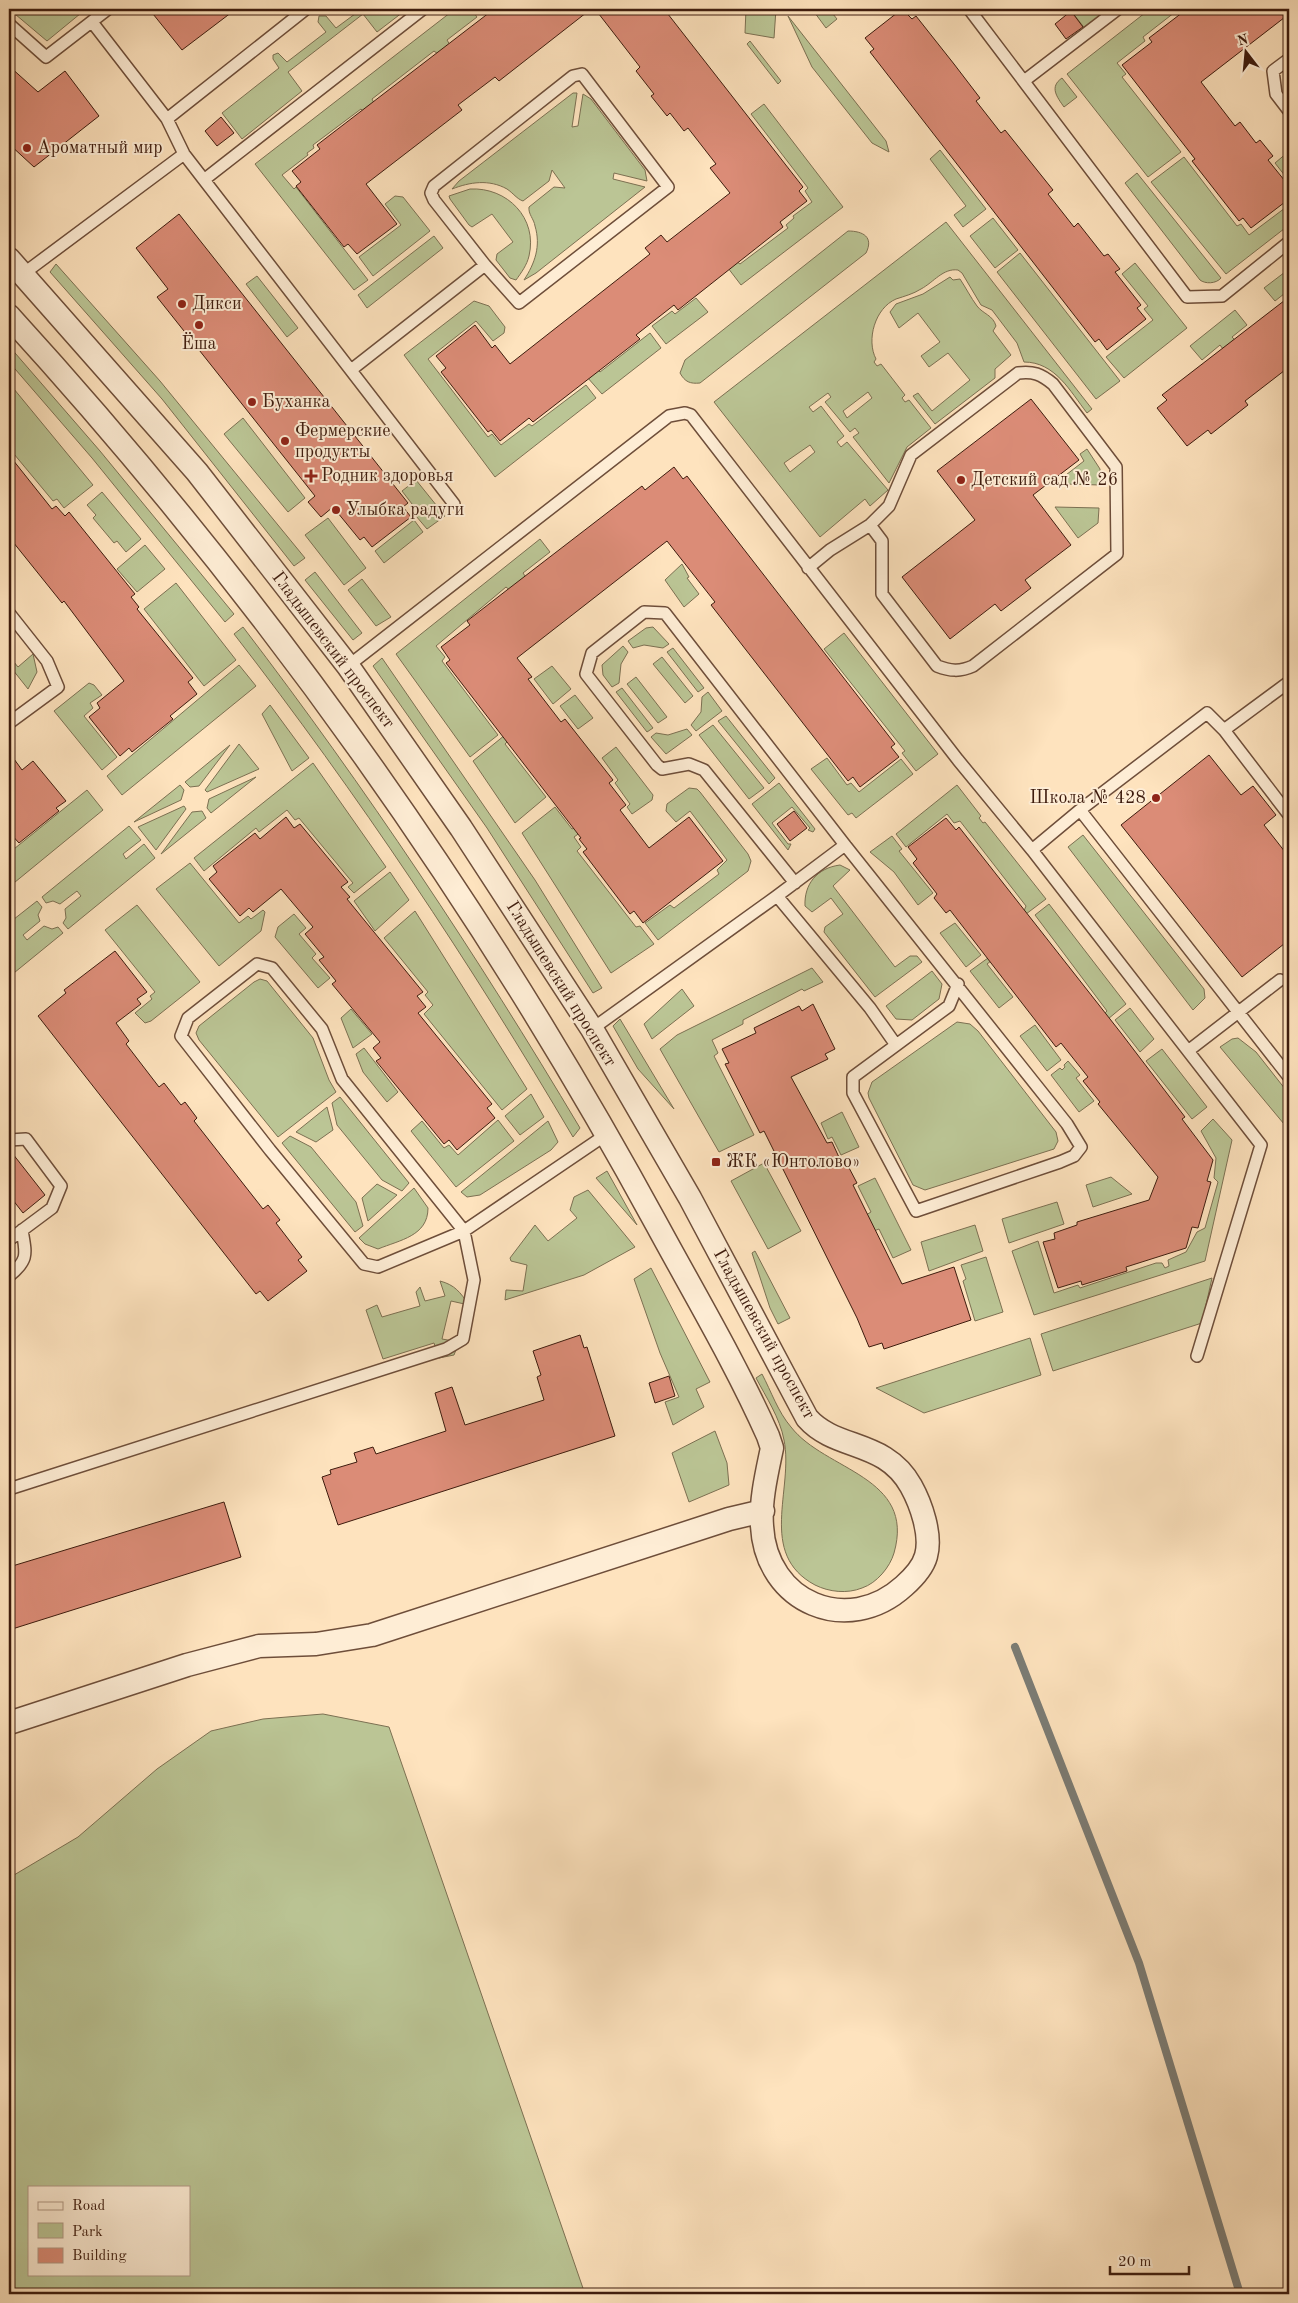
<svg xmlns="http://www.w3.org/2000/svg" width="1298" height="2303" font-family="'Old Standard TT',serif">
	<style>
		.green { fill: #bbc595; stroke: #7c7052; fill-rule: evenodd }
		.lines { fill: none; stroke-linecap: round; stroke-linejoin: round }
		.stream { stroke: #7b7c75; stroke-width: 8 }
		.building { fill: #db8c77; stroke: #3e1c0e }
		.lane-casing { stroke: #6e4e3a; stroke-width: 14 }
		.street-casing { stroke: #6e4e3a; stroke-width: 25 }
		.lane { stroke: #feedd5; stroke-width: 11 }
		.street { stroke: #feedd5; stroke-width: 22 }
		.poi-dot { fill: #8f2418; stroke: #feedd5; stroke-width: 2 }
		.labels { text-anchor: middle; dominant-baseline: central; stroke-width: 4; stroke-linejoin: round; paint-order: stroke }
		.poi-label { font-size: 18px; fill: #3e1c0e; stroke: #feedd5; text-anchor: start }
		.street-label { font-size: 18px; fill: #3e1c0e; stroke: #feedd5 }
	</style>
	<rect width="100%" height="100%" fill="#fee3be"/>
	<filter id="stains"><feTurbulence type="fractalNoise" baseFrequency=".004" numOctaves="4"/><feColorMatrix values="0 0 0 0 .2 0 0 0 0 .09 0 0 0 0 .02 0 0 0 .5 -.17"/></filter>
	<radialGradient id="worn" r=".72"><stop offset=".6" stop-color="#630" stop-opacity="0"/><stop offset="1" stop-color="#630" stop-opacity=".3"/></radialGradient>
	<path class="green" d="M9,9h77l-39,32z
		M358,9h49l-30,23 -14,-18 -75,58 14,19 -60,48 -20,-26 57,-45 -6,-9v-4l5,-2 9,9 39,-30 -8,-10 1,-6h7l10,12 23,-17z
		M455,9h16l6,8 -30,23 3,5 -12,9 -4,-3 -62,48 2,4 -11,8 -2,-2 -48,36 1,3 -7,5 1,2 -26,20 12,14 2,-2 72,93 -14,10 -99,-126z
		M746,9h30l-2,29 -29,-5z
		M812,9h17l8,10 -11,9z
		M1076,9h35l-25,21 -14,-18z
		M1150,9h29l-36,28 2,4 -28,22 9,11 -4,3 59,75 -33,25 -81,-103z
		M788,16l98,125 3,11 -17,-9 -60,-76z
		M750,41l31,40 -3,3 -31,-40z
		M1062,78l15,19 -13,10c-7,-10 -15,-20 -2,-29z
		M573,93h4l-5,34 6,-1 5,-32 8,5 54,71 2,11 -33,-8 -1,6 32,8 -109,86 -12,7c11,-17 17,-34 11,-54 -1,-7 -7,-12 -6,-19l25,-20 11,1 -13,-18 -3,11 -26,20c-6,-2 -10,-8 -16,-12 -18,-10 -37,-7 -55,0l7,-8z
		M764,104l79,103 -102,78 -13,-17 8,-7 4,3 48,-36 -2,-3 8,-7 -1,-2 19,-14 -7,-11 3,-3 -57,-74z
		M940,150l46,59 -23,18 -9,-12 12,-9 -36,-47z
		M1288,152l1,1v28l-14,-18z
		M1184,157l53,69 4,-2 8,11 40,-30v20l-63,49 -75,-92z
		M1137,173l84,105c-5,6 -16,6 -21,2l-75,-97z
		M470,189c37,-2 68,29 59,67 -2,9 -8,17 -13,24l-6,-2 -14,-18 1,-6 16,-12 -21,-28 -20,13 -3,-2 -19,-26 -1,-3z
		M395,196l8,1 27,34 -57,45 -14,-19 42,-32 -16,-21z
		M993,218l25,32 -23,18 -25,-32z
		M946,222l146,187 -5,4c-17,-22 -32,-51 -63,-51l-7,-19 -25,-33 -11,-5 -19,-32 -4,-3c-15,-2 -24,12 -37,19 -8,5 -16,7 -25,10 -21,9 -30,41 -20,60l-2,3 3,4 4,-2 24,31 -3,3 3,4 4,-2 22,28 -24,19 -18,36 -36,-46 6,-4 -4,-5 -5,4 -25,-30 6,-5 -3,-4 -19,14 4,5 8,-6 23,30 -7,6 4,5 6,-5 41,48 -18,16 -5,-7 -45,38 -106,-135zM868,392l4,6 -25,20 -4,-7zM810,445l5,7 -25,20 -6,-9z
		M848,231c15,0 26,6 18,22l-166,130c-10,1 -15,-1 -20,-10l5,-13z
		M434,236l9,12 -76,60 -9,-13z
		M1020,253l100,128 -24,18 -99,-127z
		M1135,263l52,65 -63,50 -18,-21 47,-37 -9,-11 4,-3 -26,-32z
		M56,264l104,117 145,177 -11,8 -132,-167 -112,-127z
		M1289,269v21l-14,11 -11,-13z
		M257,276l41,52 -11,9 -41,-53z
		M950,277l3,3 7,-1c6,9 11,19 17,27 6,8 16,9 19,20l-3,5 18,24 -16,14v9l-60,46 -22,-28 5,-3 14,18 38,-31 -22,-27 -19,14 -8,-11 19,-14 -22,-29 -19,15 -9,-16 6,-8 27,-10z
		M696,298l12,14 -42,32 -14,-18 20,-15 3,3z
		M474,301l15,5 16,21 -1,6 -11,8 -17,-20 -48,38 60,78 4,-3 9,11 28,-21 3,2 54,-41 10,13 -101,79 -91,-122z
		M1235,310l12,15 -15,12 3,3 -12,9 -3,-4 -18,15 -12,-14z
		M650,333l11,15 -59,46 -15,-17 10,-8 3,3z
		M9,346l91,105 134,163 -9,8 -133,-164 -83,-96z
		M9,383l84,102 -29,23 -7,-9 -4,2 -44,-53z
		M243,418l62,80 -17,14 -64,-78z
		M1087,449l13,20v16l-33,-1 -5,-6 22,-17 -4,-7z
		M416,480l29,36 -18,13 -11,-13 3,-3 -17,-22z
		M102,492l39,47 -15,13 -9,-11 -3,2 -21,-25 3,-3 -9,-10z
		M1055,507l44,1 -1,15 -20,15z
		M328,518l38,50 -22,17 -39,-50z
		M414,520l9,12 -39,31 -9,-12z
		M540,539l10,13 -27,21 4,6 -15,13 -6,-5 -70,59 9,11 -3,4 56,74 -28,22 -74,-103z
		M145,545l20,24 -28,23 -20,-23z
		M682,564l7,13 -2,1 12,16 -15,13 -19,-27z
		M315,572l47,61 -9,7 -48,-60z
		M362,579l29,38 -15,9 -28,-36z
		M176,583l60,77 -32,26 -60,-77z
		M243,627c123,161 234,328 337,501l-7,9c-103,-175 -215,-343 -339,-503z
		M653,627l16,17 -6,4 -19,-3 -11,3 -5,-7 18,-13z
		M844,633l94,121 -22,17 -14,-18 3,-2 -81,-102z
		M623,646l5,6 -7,12 -2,19 -7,4 -9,-12 -1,-10z
		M673,648l31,40 -6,4 -31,-40z
		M33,654l4,18 -9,17 -19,-24v-9l9,11z
		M662,657l31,39 -8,7 -32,-39z
		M382,658l153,222 67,108 -9,5 -106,-165 -114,-162z
		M239,665l17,21 -134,109 -15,-19z
		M552,666l19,23 -18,15 -19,-25z
		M636,677l31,40 -9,6 -31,-39z
		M89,683l5,2 8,10 -12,8 3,5 -9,8 33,41 -15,13 -48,-59z
		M622,688l31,40 -6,4 -31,-40z
		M708,692l14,19 -26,20 -5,-6 10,-13 1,-15z
		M575,695l18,23 -15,11 -18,-23z
		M270,705l39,53 -17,13 -30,-57z
		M726,716l49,62 -6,6 -51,-63z
		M713,725l51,63 -15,11 -50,-64z
		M687,729l5,6 -26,19 -15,-17 5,-4 12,2z
		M505,735l4,5 -4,4 41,53 -31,26 -42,-62z
		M239,744l20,25 -52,23 -2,-2z
		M230,745l-31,41 -9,1 -5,-5z
		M616,747l37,48 -1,5 -20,14 -5,-7 3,-3 -15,-21 3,-3 -16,-22z
		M827,758l20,27 4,-2 8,9 42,-33 12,15 -57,44 -4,-5 -4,2 -37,-46z
		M313,763l73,104 -32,26 -6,-6 5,-4 -54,-65 -4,2 -8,-10 -28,22 -3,-4 -52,43 -10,-13z
		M256,777l-45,36 -4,-5 2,-9z
		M779,783l36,46 -2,3 -5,-2 2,-2 -18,-21 -20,16 16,21h3l-3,6 -36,-46z
		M180,785l4,5 -3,10 -47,22z
		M957,785l24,31 -2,2 4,5 2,-1 61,77 -20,15 -2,-3 2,-5 -66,-85 -6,2 -7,-9 -41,33 -10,-13z
		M689,788l8,1 3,3 48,62 3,7 -3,10 -90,69 -13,-17 25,-18 4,3 45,-34 -2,-4 10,-10 -37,-49 -14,11 -10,-11 1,-7z
		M87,790l16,20 -94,77v-34z
		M184,806l2,3 -30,41 -18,-23z
		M555,807l17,22 5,-2 4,5 -7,5 7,10 -4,4 59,76 4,-1 14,18 -43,29 -89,-140z
		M202,811l4,7 -45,36 31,-42z
		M129,826l12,14 -18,14 3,5 18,-15 11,14 -87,71 -5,-6 3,-5 -1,-9 16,-13 -4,-5 -17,13 -7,-3 -7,2 -4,-6z
		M1083,835l121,154 1,9 -12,12 -125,-163z
		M892,836l10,13 -3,2 34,42 -15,12 -24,-33 -24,-20z
		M190,863l49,60 9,-7 3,3 12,-9 2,2 -4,19 -42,35 -63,-77z
		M840,865l10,5 -17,16 62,81 15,-11h7l5,6 -47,35 -51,-65 1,-5 18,-13 -12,-16 -19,14 -7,-6c-1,-22 12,-38 35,-41z
		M390,872l19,28 -34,31 -21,-30z
		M37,901l5,6 -4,8 2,6 -17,14 4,5 17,-14 8,3 6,-2 5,6 -54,44v-54z
		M1049,904l77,100 -18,15 -4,-5 3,-3 -72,-96z
		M137,905l63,77 -49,39 -6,2 -10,-10 17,-14 -2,-3 5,-4 -50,-62z
		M415,911l112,178 -25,21 -78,-96 9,-9 -8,-10 3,-3 -44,-54z
		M294,914l12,14 -7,6 17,20 -4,4 18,20 -12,10 -43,-51 3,-10z
		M955,923l26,32 -15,12 -26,-34z
		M988,958l3,3 -4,3 26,33 -14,11 -29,-37z
		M812,968l11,14 -19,9 -2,-2 -59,31v4l-31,16 6,13 -4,3 40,79 -35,17 -59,-103 17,-14z
		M932,971l10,13 -3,15 -27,21 -16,-1 -10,-13z
		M260,979l7,2 46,57 16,42 7,12 -58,45 -79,-97 -3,-7 3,-7 55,-44z
		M682,989l12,17 -42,33 -8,-15z
		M1130,1008l24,31 -14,13 -25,-32z
		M351,1009l21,25 -19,14 -12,-30z
		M620,1019l54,90 -36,-40 -25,-43z
		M957,1022l13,2 8,7 78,101 2,9 -4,8 -129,41 -12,-5 -44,-87 -1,-5 4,-11z
		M1035,1025l26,35 -14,11 -27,-35z
		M1238,1038l18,14 33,42v36l-69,-83 12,-8z
		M364,1048l34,44 -11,10 -24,-30 -7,-18z
		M1162,1049l45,58 -15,12 -46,-58z
		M1068,1061l12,14 -4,3 18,23 -15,11 -28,-37 9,-7 2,2 3,-3 -1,-2z
		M531,1094l13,23 -24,18 -15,-19z
		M340,1097l69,86 -7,8 -20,-11 -45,-55 -5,-22z
		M327,1107l6,23 -17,12 -20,-10z
		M842,1112l17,35 -18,8 -9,-18 -4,2 -7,-16z
		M1213,1119l19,21 -27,121 -171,54 -22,-64 26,-10 16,52 24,-8 2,3 76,-25h6l3,5 4,-2 -1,-6 18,-8 11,-20 8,-4 13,-46 -4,-4 2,-20 -15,-27z
		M498,1120l16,21 -58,46 -45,-56 11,-10 22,27 5,-3 9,10z
		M548,1121l10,21 -7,8 -71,45 -13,2 -6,-5z
		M290,1136l21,11 45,55 7,24 -8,6 -73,-89z
		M764,1163l37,68 -33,18 -37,-68z
		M607,1171l30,54 -41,-47z
		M1111,1177l21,17 -39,13 -7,-22z
		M875,1178l36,72 -18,8 -14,-29 -5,2 -8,-16 5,-3 -13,-26z
		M377,1184l20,11 -29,26 -6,-23z
		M414,1188l14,20c0,28 -28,32 -50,41l-13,-5 -6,-6z
		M588,1190l47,57 -51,28 -79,25 1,-10 17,1 4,-26 -16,-4 -1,-3 25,-33 13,16 29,-23 -7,-8 4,-13z
		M1057,1202l7,22 -55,19 -7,-24z
		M975,1225l8,26 -54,20 -8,-29z
		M755,1251l35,67 -12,6 -8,-16 -18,-55z
		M986,1257l17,55 -28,9 -12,-40 3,-2 -5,-14z
		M651,1268l59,114 -14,7 8,18 -31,18 -8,-23 14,-5 -19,-44 -26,-74z
		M1212,1278l-10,45 -149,48 -12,-37z
		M440,1281c15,4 20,11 29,24l-18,-4 -9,38 17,3 -5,13 -15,3 -5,-15 -51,16 -17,-49 11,-5 5,12 38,-11 -4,-14 4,-5 5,14 20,-5z
		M1030,1338l11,37 -117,38 -48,-25z
		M762,1374c9,17 16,38 29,53 34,44 125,49 103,126 -4,14 -17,30 -32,35 -15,6 -33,4 -47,-3 -58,-31 -21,-96 -31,-145 -4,-22 -18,-43 -28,-62z
		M715,1431l12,32 2,22 -40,17 -17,-49z
		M323,1714l66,13 196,567h-576v-416l69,-41 79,-68 54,-38 52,-12zM29,2187h160v87h-160z"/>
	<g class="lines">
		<path class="stream" d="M1015,1647l124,316 101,331"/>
	</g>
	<path class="building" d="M149,9h87l-54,41z
		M494,9h97l-92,72 -4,-4 -37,28 4,5 -96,74 31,40 -40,30 -9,-10 -4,3 -48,-61 5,-4 -9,-11 28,-22 -3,-4z
		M595,9h69l139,178 -4,4 8,10 -27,21 3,5 -105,83 -4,-5 -38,30 4,4 -107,83 -4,-4 -29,23 -9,-11 -3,2 -47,-60 5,-4 -10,-12 39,-31 17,23 3,-3 15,19 140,-110 -5,-6 16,-13 6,7 63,-49 -20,-25 6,-4 -28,-36 -4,3 -14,-18 -3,3 -16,-20 3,-2 -18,-23 4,-4z
		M902,9l10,10 4,-3 38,48 26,34 -4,3 25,32 4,-3 48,60 -5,4 26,33 4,-4 26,33 4,-2 12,15 -5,3 26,33 -4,3 9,11 -39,31 -8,-11 -4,3 -225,-290 4,-3 -9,-11z
		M1187,9h102v5l-88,68 34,44 5,-4 16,21 4,-3 13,16 -5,4 21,26v13l-38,29 -8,-10 -4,3 -47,-60 3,-2 -73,-94 30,-23 -3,-4z
		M1071,11l12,16 -17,12 -11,-15z
		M9,66l29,26 27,-21 34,45 -65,51 -25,-23z
		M221,117l13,16 -17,13 -12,-15z
		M179,214l229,289 -5,4 8,10 -39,30 -8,-10 -4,3 -27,-33 -12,10 -13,-15 7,-6 -158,-199 11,-8 -32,-41z
		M1289,297v70l-44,34 3,4 -37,29 -3,-4 -21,16 -30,-38 10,-8 -5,-5z
		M1031,399l48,61 -46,35 38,50 -46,35 6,8 -30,23 -6,-7 -45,35 -48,-62 73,-57 -38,-49z
		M9,455l43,54 4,-3 9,10 4,-4 66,82 -4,3 8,10 -2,2 56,69 -5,4 9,12 -27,22 3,3 -41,33 -3,-4 -9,8 -31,-39 11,-9 -3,-5 27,-22 -60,-80 -2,2 -53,-66z
		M674,467l9,12 4,-3 208,268 -4,3 8,10 -39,30 -7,-10 -5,4 -137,-176 4,-3 -48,-61 -150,117 15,19 -4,2 33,43 4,-3 48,61 -4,3 17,22 -6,5 29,38 40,-31 34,44 -80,62 -9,-12 -4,3 -47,-62 4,-3 -8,-10 2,-1 -135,-175 4,-3 -9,-13 29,-22 -3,-4 40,-31 135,-104 3,4z
		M9,752l13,18 11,-9 33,40 -10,7 3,3 -40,32 -10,-11z
		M1209,755l32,40 12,-9 23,29 -12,10 25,32v83l-47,37 -121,-152z
		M794,811l13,17 -17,13 -13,-17z
		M286,817l8,11 6,-4 48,58 -7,5 9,10 -3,2 76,93 -6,4 9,11 -8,6 74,91 -5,4 8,10 -38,32 -8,-10 -5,4 -68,-83 5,-3 -8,-10 7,-6 -48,-58 4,-3 -17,-21 5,-3 -19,-23 8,-7 -32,-38 -28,23 -4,-4 -9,8 -31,-37 8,-7 -4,-6 42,-33 5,6z
		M946,818l10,12 3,-3 162,206 64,84 -3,2 31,41 -6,21 4,1 -13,46 -6,-1 -6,21 -60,19 1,4 -45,14 -1,-4 -23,7 -15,-46 12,-3 -1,-6 23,-8v-3l72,-22 9,-23 -60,-73 2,-2 -17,-21 5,-4 -27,-34 -5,4 -106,-137 -4,3 -12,-15 3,-4 -24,-31 4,-4 -9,-12z
		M115,951l32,41 -10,7 4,5 -25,19 13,18 -3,3 33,43 5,-4 17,22 4,-3 12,16 -3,3 69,88 5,-4 12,15 -4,3 26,34 -4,3 9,11 -39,30 -8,-10 -4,3 -218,-278 28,-23 -2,-3z
		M813,1004l22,45 -10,5 3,5 -37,18 36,66 5,-1 11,24 4,-2 10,19 -4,2 49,99 52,-17 17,53 -87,29 -2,-6 -13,4 -12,-29 -93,-187 -4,2 -35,-69 4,-1 -7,-14 34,-16 -2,-5 45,-22 3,5z
		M9,1149l36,46 -22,18 -14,-18z
		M580,1335l4,13 3,-1 28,89 -277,89 -16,-48 9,-3 -1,-4 27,-8 -3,-9 19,-6 3,7 70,-23 -11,-38 17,-6 13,38 79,-25 -7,-23 4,-2 -8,-24z
		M669,1376l6,20 -20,7 -6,-20z
		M224,1502l17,55 -232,73v-63z"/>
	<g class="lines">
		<defs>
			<path id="lane" d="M969,9l218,288 35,-1 67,-54
				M92,22l75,97 17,35 270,350
				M9,24l37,33 62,-48
				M1289,59l-16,12 3,23 13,17
				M1024,81l94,-72
				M167,119l139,-110
				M205,179l218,-170
				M23,274l161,-120
				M351,370l134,-105 34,38 149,-116 -86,-113 -9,2 -139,110 -3,7 3,7 51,65
				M808,568l22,-18 40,-25 19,-19 22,-51 107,-82c15,-2 23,1 35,11l63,83 1,87 -144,112c-13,6 -23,5 -36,0l-55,-72v-53l-12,-16
				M9,613l38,48 11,26 -49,36
				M348,666l321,-250 16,-3 6,2 267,345 74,90 229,295 -64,211
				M1289,682l-65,48 65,85
				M1080,810l209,267
				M1032,850l48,-40 127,-97 17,17
				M795,883l-91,-113 -15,-6 -27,5 -5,-4 -71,-91 6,-21 52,-41 21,1 180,232 222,279 14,23 -7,9 -14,6 -144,49 -63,-118v-16l96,-71 9,-22
				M777,896l93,112 26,37
				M592,1029l185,-133 68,-51
				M1188,1051l92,-71
				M9,1140l17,-1 35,47 -9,22 -43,32
				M9,1276c20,-16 17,-22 13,-46
				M9,1489l437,-140 17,-10 11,-59 -10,-49 -122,-152 -20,-50 -50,-61 -15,-4 -69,54 -7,18 89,114 94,114 14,3 86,-36 143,-97"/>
			<path id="street" d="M9,259l188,213 151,194 113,162 131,201 98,169 117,220c29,33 78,21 104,68 10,18 21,49 15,70 -3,11 -13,22 -22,30 -56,51 -138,17 -142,-60 -2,-25 5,-54 10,-78l-4,-12c-32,-72 -73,-141 -111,-211 -178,-327 -397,-634 -648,-909
				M9,1723l178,-58 72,-19 57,-2 56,-9 357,-116 34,-8"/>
		</defs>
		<use href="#lane" class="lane-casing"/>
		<use href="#street" class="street-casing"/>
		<use href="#lane" class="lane"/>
		<use href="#street" class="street"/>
	</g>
	<g class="poi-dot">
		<circle cx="27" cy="148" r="5"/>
		<circle cx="182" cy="304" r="5"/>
		<circle cx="199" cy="325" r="5"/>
		<circle cx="252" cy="402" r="5"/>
		<circle cx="285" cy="441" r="5"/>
		<path d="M308.5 468.5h5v5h5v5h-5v5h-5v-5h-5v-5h5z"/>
		<circle cx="961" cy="480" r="5"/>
		<circle cx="336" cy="510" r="5"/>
		<circle cx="1156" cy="798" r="5"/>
		<rect x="711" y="1157" width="10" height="10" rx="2.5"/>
	</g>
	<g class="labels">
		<g class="poi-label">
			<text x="37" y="148">Ароматный мир</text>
			<text x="192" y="304">Дикси</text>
			<text x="199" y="344" text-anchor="middle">Ёша</text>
			<text x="262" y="402">Буханка</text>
			<text x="295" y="431">Фермерские<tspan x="295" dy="21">продукты</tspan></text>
			<text x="321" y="476">Родник здоровья</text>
			<text x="971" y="480">Детский сад № 26</text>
			<text x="346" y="510">Улыбка радуги</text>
			<text x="1146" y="798" text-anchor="end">Школа № 428</text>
			<text x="726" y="1162">ЖК «Юнтолово»</text>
		</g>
		<g class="street-label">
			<text transform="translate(333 650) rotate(53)">Гладышевский проспект</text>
			<text transform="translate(561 984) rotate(58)">Гладышевский проспект</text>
			<text transform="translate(764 1334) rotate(61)">Гладышевский проспект</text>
		</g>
	</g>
	<rect width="1298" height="2303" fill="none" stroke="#fee3be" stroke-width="30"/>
	<rect x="10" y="10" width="1278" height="2283" fill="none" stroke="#3e1c0e" stroke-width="2.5"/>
	<rect x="15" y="15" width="1268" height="2273" fill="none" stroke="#3e1c0e"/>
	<rect x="28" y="2186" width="162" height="90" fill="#feedd5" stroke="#b19985"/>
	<rect x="38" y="2202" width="25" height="8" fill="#feedd5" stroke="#b19985"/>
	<text x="72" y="2210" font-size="15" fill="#3e1c0e">Road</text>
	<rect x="38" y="2223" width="25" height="15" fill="#bbc595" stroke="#b19985"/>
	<text x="72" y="2236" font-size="15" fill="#3e1c0e">Park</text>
	<rect x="38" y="2248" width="25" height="15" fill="#db8c77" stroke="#b19985"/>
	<text x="72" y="2260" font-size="15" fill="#3e1c0e">Building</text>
	<g transform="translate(1246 52) rotate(344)" stroke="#feedd5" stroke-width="4" paint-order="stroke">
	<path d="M0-4L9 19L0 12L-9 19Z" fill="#3e1c0e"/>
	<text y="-8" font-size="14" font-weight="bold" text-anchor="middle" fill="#3e1c0e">N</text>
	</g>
	<path d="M1110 2266v8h79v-8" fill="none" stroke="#3e1c0e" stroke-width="2.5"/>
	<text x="1118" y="2266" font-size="15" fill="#3e1c0e" stroke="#feedd5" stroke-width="4" paint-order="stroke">20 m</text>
	<rect width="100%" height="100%" filter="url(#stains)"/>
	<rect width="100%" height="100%" fill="url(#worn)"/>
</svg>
